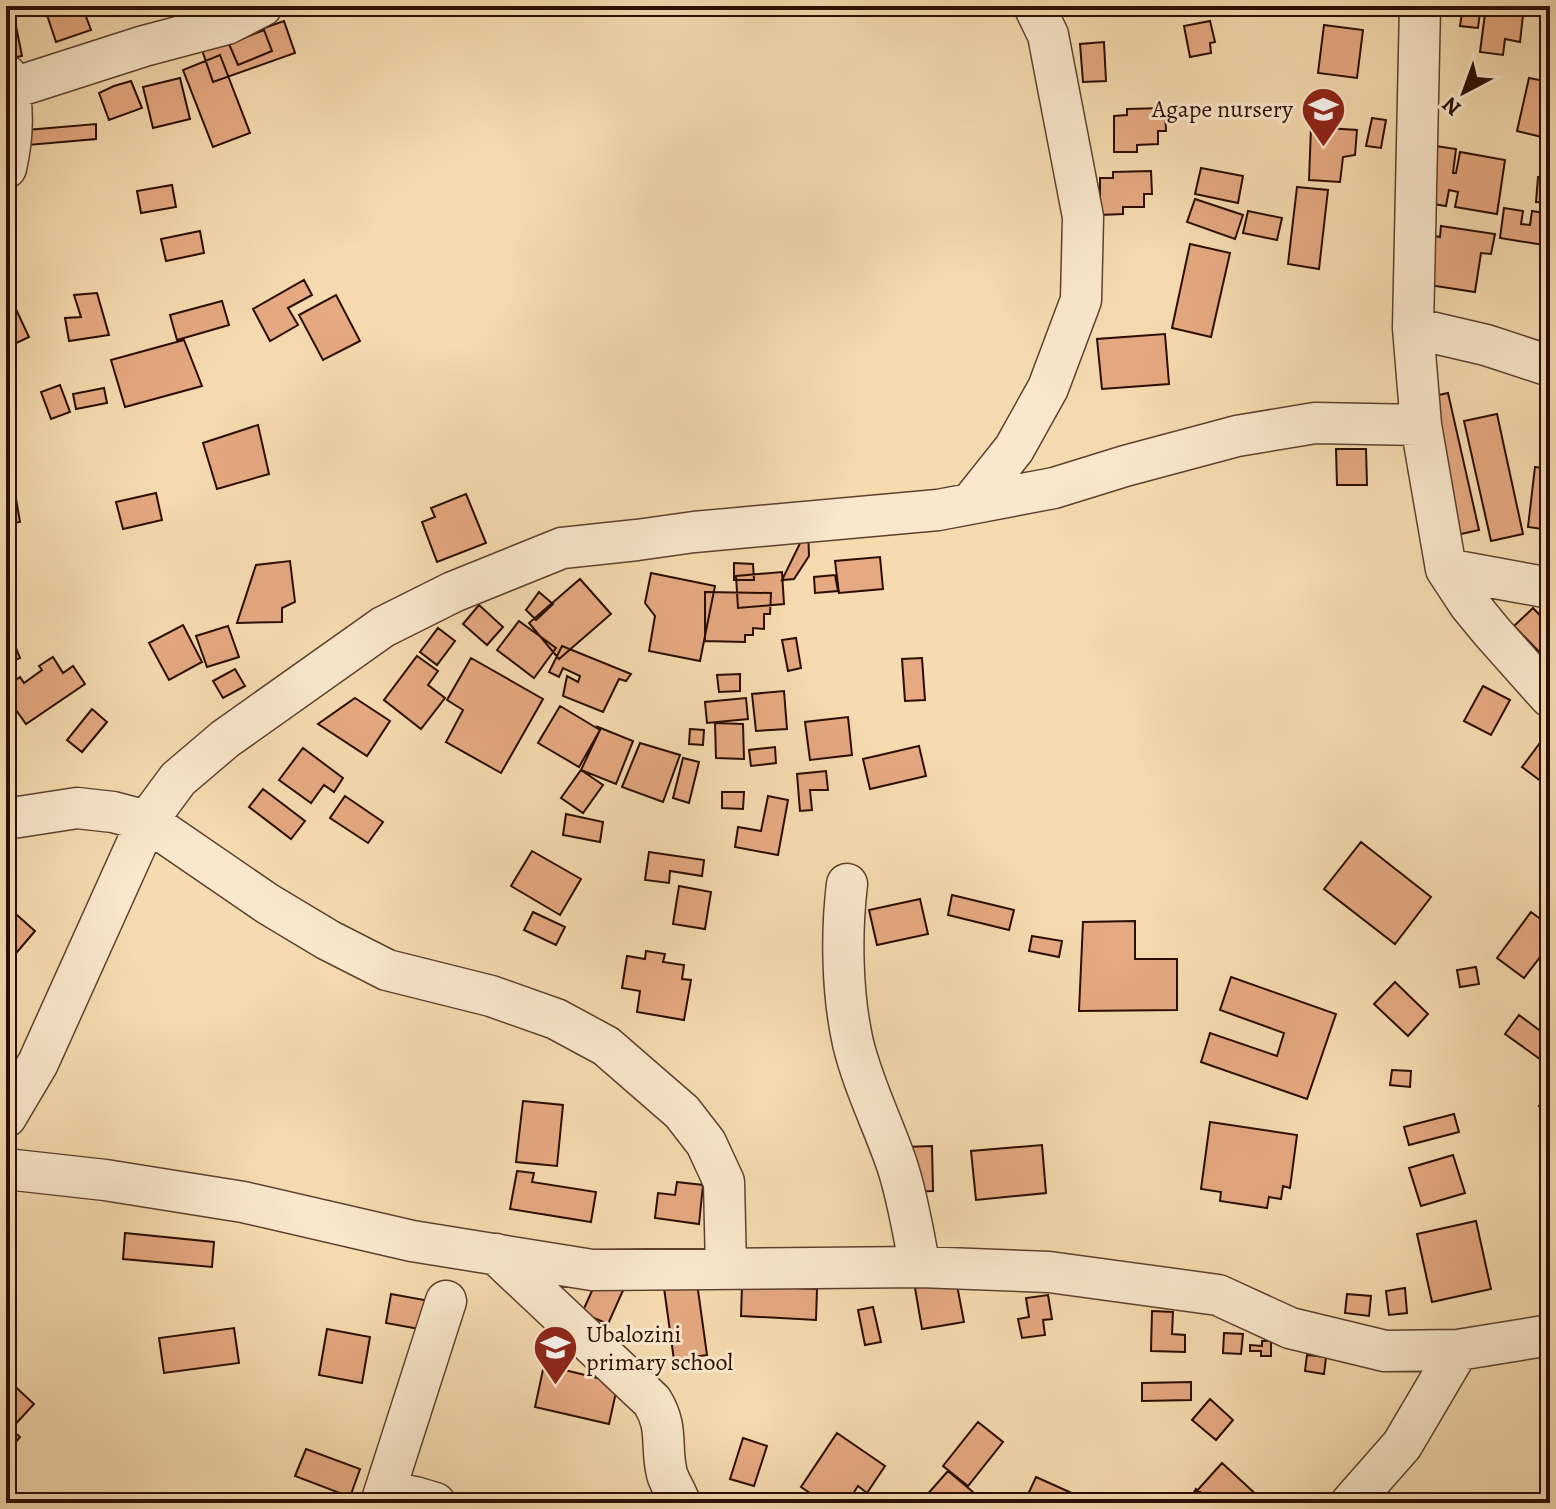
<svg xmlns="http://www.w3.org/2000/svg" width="1556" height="1509" font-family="Alegreya,serif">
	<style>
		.building { fill: #e6a982; stroke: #2a0d01; stroke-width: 2 }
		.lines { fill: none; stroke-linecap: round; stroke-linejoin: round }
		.minor-casing { stroke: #5d402d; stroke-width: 43 }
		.minor { stroke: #f9e8cc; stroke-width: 40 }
		.labels { text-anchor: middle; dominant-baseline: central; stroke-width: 6; stroke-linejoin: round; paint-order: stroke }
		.poi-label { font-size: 24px; fill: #2a0d01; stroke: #f9e8cc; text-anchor: end }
	</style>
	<rect width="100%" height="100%" fill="#f6dbb0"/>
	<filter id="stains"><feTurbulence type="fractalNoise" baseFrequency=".0025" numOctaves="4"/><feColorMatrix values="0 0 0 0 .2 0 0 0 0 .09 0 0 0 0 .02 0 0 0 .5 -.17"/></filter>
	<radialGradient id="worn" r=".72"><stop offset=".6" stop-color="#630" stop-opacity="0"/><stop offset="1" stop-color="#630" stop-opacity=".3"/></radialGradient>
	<path class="building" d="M44,6h38l9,24 -35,12z
		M1324,6h39l-1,7 -38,-5z
		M1463,6h18l-3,22 -18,-2z
		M1486,6h38l-4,36 -15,-3 -2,16 -23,-3z
		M14,16l8,40 -16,3v-41z
		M284,21l11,32 -82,29 -11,-32z
		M1210,21l5,21 -5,1 1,10 -21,4 -6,-31z
		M1324,25l39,5 -6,48 -39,-5z
		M264,30l8,21 -34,14 -9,-21z
		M1104,42l2,39 -23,1 -3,-38z
		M220,55l30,78 -37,14 -30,-77z
		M180,78l10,41 -37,9 -10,-41z
		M1529,78l21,4v57l-33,-8z
		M131,81l11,27 -33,12 -10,-27 15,-7z
		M1165,108l1,23h-8v13l-21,1v7h-23v-36l13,-1v-6z
		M1372,118l14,2 -5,28 -15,-2z
		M96,124v15l-68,6 -1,-15z
		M1311,127l46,3 -2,25 -12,2 -3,25 -31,-2z
		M1429,145l27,4 -3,24h3l4,-21 45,8 -8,54 -42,-7 3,-15 -9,-2 -3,16 -26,-4z
		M1201,168l42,8 -5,27 -43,-9z
		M1151,171l1,23h-8v13h-21v7l-23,1v-37h13v-6z
		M1538,177l12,1v25l-14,-1z
		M172,185l4,22 -35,6 -4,-22z
		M1297,187l31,3 -9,79 -31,-5z
		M1195,199l48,16 -8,24 -48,-17z
		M1504,208l19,3 -2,13 9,1 2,-14 18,3v32l-50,-8z
		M1248,211l34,7 -5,22 -34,-7z
		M1441,226l54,8 -4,20 -10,-1 -6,39 -46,-7 -1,-50 12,2z
		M200,231l4,22 -38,8 -5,-22z
		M1190,244l40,9 -19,84 -39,-9z
		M304,280l8,15 -24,13 10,17 -28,16 -17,-32z
		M6,288l23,49 -23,11z
		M97,293l12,42 -40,6 -4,-23 16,-1 -7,-22z
		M336,295l24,46 -37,19 -24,-45z
		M222,301l7,24 -52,15 -7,-25z
		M1165,334l4,50 -67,5 -5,-50z
		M184,340l18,46 -77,21 -14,-47z
		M60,385l10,27 -19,7 -10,-27z
		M104,388l3,15 -31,6 -3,-15z
		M1448,393l31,137 -27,6 -32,-137z
		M1497,414l26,120 -32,7 -27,-120z
		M258,425l11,49 -52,15 -14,-46z
		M1336,449h30l1,36h-30z
		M1535,467l15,2v61l-22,-3z
		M13,481l7,41 -14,2v-42z
		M156,493l6,27 -39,9 -7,-27z
		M466,494l20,49 -49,19 -15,-40 13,-5 -4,-9z
		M808,527l1,29 -15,23 -12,1z
		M880,557l3,32 -44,4 -4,-32z
		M290,561l5,41 -13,6v14l-45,1 19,-58z
		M734,563l19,1 1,16h-20z
		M782,572l2,32 -46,4 -2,-32z
		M651,573l64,13 -15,75 -51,-10 6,-35 -10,-13z
		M835,575l3,16 -23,2 -1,-16z
		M580,579l31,35 -52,45 -30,-36z
		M539,592l14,12 -17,16 -10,-10z
		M705,592l66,1 -1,21h-6v15l-11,-1v7h-8v7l-40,-1z
		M479,605l24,22 -16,18 -24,-21z
		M1533,608l17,18v34l-2,1 -34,-35z
		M519,621l37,27 -22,30 -37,-28z
		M6,623l14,35 -14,6z
		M183,625l19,37 -33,18 -20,-37z
		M228,626l11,31 -32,10 -11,-31z
		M438,628l17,13 -18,24 -17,-13z
		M796,638l5,30 -13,3 -6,-31z
		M562,646l69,28 -5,7 -7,-2 -16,33 -40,-16 4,-20 11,6 2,-6 -17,-8 -4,9 -10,-5z
		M417,656l21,15 -10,14 17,13 -24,31 -37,-29z
		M53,657l10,16 10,-7 12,18 -59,40 -20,-28v-9l14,-10 4,6 18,-13 -3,-4z
		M471,658l72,41 -42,74 -55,-31 17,-32 -16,-10z
		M922,658l3,42 -20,1 -3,-42z
		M235,669l10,17 -22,12 -10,-17z
		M740,674v17l-21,1 -2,-17z
		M1483,686l27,14 -19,35 -27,-14z
		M784,691l3,38 -31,2 -4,-37z
		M355,698l35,23 -23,35 -49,-32z
		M746,698l2,21 -41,4 -2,-21z
		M560,706l40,24 -21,37 -41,-24z
		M92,709l15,13 -25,30 -15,-12z
		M848,717l4,38 -42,5 -5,-38z
		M715,723l28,1 1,35 -28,-1z
		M598,727l35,14 -17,43 -35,-14 19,-40z
		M690,729l14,1 -1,15 -14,-1z
		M1548,732l2,2v54l-28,-21z
		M640,743l40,12 -17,47 -41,-15z
		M919,746l7,30 -56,13 -7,-30z
		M775,747l1,16 -25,3 -2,-16z
		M303,748l40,30 -9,14 -10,-7 -13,18 -32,-23z
		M683,758l16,4 -10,41 -16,-5z
		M581,770l22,15 -20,28 -22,-15z
		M826,771l2,19h-18l2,20 -12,1 -3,-37z
		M263,789l42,32 -14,18 -42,-32z
		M722,792h22l-1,17 -21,-1z
		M345,796l38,26 -15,21 -38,-25z
		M768,796l20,4 -10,55 -43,-8 3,-20 23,4z
		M566,814l37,8 -3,20 -37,-7z
		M1361,842l70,55 -36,47 -71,-55z
		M532,851l49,28 -21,36 -49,-29z
		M649,852l55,8 -2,16 -32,-5 -1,12 -24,-3z
		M679,886l32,6 -6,37 -32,-5z
		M952,895l62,15 -5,20 -61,-15z
		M920,899l8,35 -51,11 -8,-35z
		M8,907l27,24 -29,34v-55z
		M533,912l32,15 -9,18 -32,-15z
		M1531,912l19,14v18l-26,34 -27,-20z
		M1135,921v38h42v51l-98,1 4,-89z
		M1032,936l30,5 -3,16 -30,-6z
		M646,951l19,3 -2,8 21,3 -2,14 9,1 -7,40 -47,-8 3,-21 -18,-3 5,-32 18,3z
		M1476,967l3,17 -19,3 -3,-17z
		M1231,977l105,37 -29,85 -106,-37 9,-29 67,23 7,-23 -64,-23z
		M1395,982l33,32 -20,22 -34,-32z
		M1519,1015l31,23v16l-6,8 -39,-28z
		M1392,1070l19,1 -1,16 -20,-2z
		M1550,1086v26l-11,-6z
		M523,1101l40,4 -6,61 -41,-4z
		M1454,1114l5,18 -50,13 -5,-18z
		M1210,1122l87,13 -7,53 -7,-2 -2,13 -12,-2 -2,11 -47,-7 1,-9 -20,-3z
		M1042,1145l4,48 -70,7 -5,-49z
		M932,1146l1,45 -27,1 -1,-45z
		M1453,1155l12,38 -44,13 -12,-38z
		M517,1171l17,2 -2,9 64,10 -5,30 -81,-13z
		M677,1182l26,3 -4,39 -44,-6 3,-25 17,2z
		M1476,1221l15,68 -59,13 -15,-68z
		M125,1233l89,9 -2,25 -89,-8z
		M6,1251h7l-5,52h-2z
		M1550,1255v28l-10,-24z
		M599,1275l26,11 -17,38 -26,-11z
		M956,1280l8,42 -42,7 -7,-41z
		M697,1283l10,72 -33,5 -10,-72z
		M742,1286l75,3 -1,31 -75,-4z
		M1405,1288l2,25 -18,2 -3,-24z
		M391,1294l39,7 -5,29 -39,-7z
		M1347,1294l24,2 -2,20 -24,-3z
		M1048,1295l4,24 -9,1 2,15 -23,3 -4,-19 11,-2 -3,-19z
		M873,1307l8,35 -16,3 -7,-35z
		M1152,1311l21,1 -1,22 13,1v17l-34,-1z
		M234,1328l5,35 -75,10 -5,-35z
		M327,1329l43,8 -8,46 -43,-8z
		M1224,1333l19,1 -2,20 -18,-1z
		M1262,1341h9v15h-10v-5h-11v-6l12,1z
		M1307,1355l19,2 -2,17 -19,-3z
		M544,1365l74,18 -9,41 -74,-17z
		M8,1380l26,24 -23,25 9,8 -14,17v-72z
		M1191,1382v18l-49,1v-18z
		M1210,1399l23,21 -17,20 -24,-20z
		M978,1422l25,20 -35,44 -25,-20z
		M837,1433l48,33 -18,27 -9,-7 -11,17h-22l-24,-16z
		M743,1438l24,8 -13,40 -24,-7z
		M306,1449l54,20 -10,28 -55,-21z
		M1222,1463l38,35 -5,5h-69z
		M948,1471l31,26 -6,6h-42l-6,-6z
		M1036,1477l38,17 -4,9h-46z
		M1196,1489l20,14h-29z"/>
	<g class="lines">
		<defs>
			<path id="minor" d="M1420,6l-7,322 8,97 25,144 23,35 23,28 58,65
				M6,75c8,30 7,63 0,93
				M10,89l134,-43 83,-22 35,-18
				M1413,328l73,17 64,21
				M971,503l43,-54 34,-61 33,-88 2,-83 -35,-182 -14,-29
				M1446,569l104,19
				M6,819l71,-11 36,4 34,9 121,83 60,36 59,30 104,26 65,23 50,27 76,66 24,31 18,39 2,87
				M847,884c-6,50 -5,110 6,159 10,42 30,81 44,122 11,33 16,68 23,102
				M6,1117l32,-54 109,-242 31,-42 47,-40 158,-112 70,-35 109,-44 75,-8 57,-8 244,-22 116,-22 71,-22 112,-30 78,-13 106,2
				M6,1169l99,11 138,22 169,39 180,29 328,-3 129,5 169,23 72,33 95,23 73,-1 92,-15
				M496,1254l156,147c17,27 8,45 15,73 3,10 10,19 13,29
				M385,1491l30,6 20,6
				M381,1503l65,-202
				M1351,1503l51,-58 56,-95"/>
		</defs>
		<use href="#minor" class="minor-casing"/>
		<use href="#minor" class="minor"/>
	</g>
	<defs>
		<symbol id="school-pin" viewBox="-11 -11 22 30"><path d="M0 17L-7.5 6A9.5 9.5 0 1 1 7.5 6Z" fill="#8f2418" stroke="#f9e8cc"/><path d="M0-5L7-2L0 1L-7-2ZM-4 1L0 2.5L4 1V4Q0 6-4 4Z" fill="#fff"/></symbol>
	</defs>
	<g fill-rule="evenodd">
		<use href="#school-pin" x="1298" y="84" width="51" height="69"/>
		<use href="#school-pin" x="530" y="1322" width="51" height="69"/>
	</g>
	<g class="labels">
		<g class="poi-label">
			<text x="1293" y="109">Agape nursery</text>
			<text x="586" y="1334" text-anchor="start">Ubalozini<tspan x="586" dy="28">primary school</tspan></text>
		</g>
	</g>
	<rect width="1556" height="1509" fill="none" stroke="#f6dbb0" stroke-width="32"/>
	<rect x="8" y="8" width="1540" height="1493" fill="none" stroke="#2a0d01" stroke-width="4"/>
	<rect x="16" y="16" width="1524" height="1477" fill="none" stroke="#2a0d01" stroke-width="2"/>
	<g transform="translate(1464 92) rotate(221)" stroke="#f9e8cc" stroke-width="6" paint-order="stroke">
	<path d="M0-6L14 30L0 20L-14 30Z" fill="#2a0d01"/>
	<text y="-12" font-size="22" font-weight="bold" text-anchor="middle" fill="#2a0d01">N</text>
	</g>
	<rect width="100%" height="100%" filter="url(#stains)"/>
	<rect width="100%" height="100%" fill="url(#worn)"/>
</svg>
